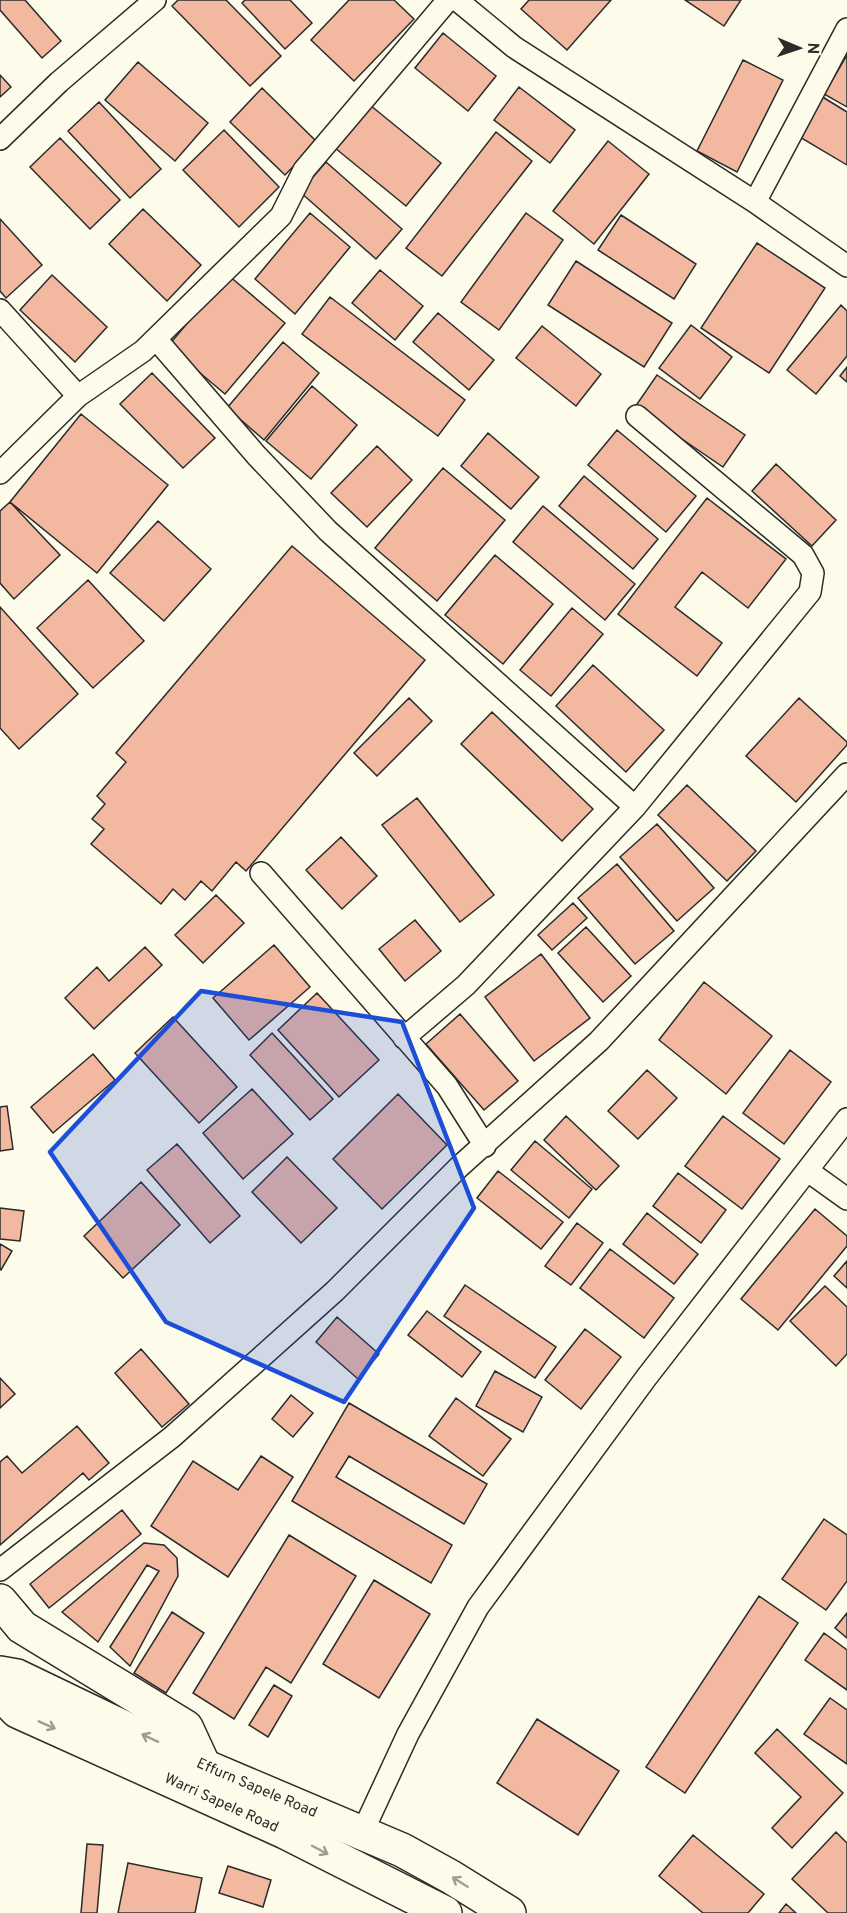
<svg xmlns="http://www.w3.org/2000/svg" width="847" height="1913" font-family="Overpass,sans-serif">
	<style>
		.building { fill: #f2b8a0; stroke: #2b2b2b; stroke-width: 1.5 }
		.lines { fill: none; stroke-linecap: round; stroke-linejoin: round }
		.street-casing { stroke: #2b2b2b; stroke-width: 24 }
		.highway-casing { stroke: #2b2b2b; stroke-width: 36 }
		.street { stroke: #fdfbea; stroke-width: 21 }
		.highway { stroke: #fdfbea; stroke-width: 33 }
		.oneway { stroke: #9e9d94 }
		.marked { fill: #1d4ed8; fill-opacity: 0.2; stroke: #1d4ed8; stroke-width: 4.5; stroke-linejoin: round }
		.labels { text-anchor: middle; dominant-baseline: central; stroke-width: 4.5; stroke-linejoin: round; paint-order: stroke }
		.street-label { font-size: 15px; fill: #2b2b2b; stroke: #fdfbea }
	</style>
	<rect width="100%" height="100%" fill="#fdfbea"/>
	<path class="building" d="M0,0h25l36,41 -19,17 -42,-48z
		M178,0h48l55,56 -31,30 -78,-80z
		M245,0h45l22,23 -27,26 -43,-46z
		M349,0h45l20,19 -60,62 -43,-41z
		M529,0h82l-44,50 -46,-41z
		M685,0h56l-17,26z
		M443,33l53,43 -28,35 -53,-43z
		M847,55v52l-23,-13z
		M743,60l40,20 -46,92 -40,-21z
		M138,62l70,61 -33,38 -70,-61z
		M0,75l11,12 -11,10z
		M519,87l56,43 -25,33 -56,-43z
		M262,88l55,54 -32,33 -55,-53z
		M821,96l26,16v53l-49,-29z
		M99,102l62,67 -31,29 -62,-67z
		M370,105l71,58 -35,43 -71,-58z
		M224,130l55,57 -40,40 -56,-57z
		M496,132l36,29 -90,115 -36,-28z
		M60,138l60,62 -30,29 -60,-62z
		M608,141l41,33 -55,70 -41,-33z
		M326,162l76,67 -26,30 -76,-67z
		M143,209l58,56 -34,36 -58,-57z
		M310,213l40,34 -55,67 -40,-35z
		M526,213l37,27 -64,90 -38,-28z
		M621,215l75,49 -22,35 -76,-49z
		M0,219l42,46 -36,33 -6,-7z
		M757,243l68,45 -56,85 -68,-45z
		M576,261l96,62 -28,44 -96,-62z
		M380,270l43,36 -28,34 -43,-37z
		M52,275l55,52 -32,35 -55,-52z
		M228,275l57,48 -60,71 -57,-48z
		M330,297l135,103 -27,36 -136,-102z
		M841,305l6,6v45l-31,38 -29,-24z
		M438,313l56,47 -25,30 -56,-48z
		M691,325l41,32 -32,42 -41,-31z
		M542,326l59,48 -25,32 -60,-48z
		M283,342l36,31 -55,67 -37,-32z
		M847,367v15l-7,-6z
		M152,373l63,65 -32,30 -63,-64z
		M657,375l88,60 -22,32 -88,-60z
		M312,386l45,39 -46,54 -45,-38z
		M81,414l87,71 -71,88 -87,-71z
		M617,430l79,66 -30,36 -78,-67z
		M488,433l51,44 -28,32 -50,-43z
		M377,446l35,34 -45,47 -36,-34z
		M776,464l60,56 -24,26 -60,-55z
		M443,468l62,52 -68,81 -62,-53z
		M584,476l74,63 -25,30 -74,-63z
		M707,498l79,61 -38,49 -46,-36 -27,35 47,36 -25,33 -79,-62z
		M10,502l50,53 -46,44 -14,-16v-72z
		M543,506l92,78 -30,36 -92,-78z
		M158,521l53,48 -47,52 -54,-48z
		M292,546l133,114 -179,211 -10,-9 -24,29 -11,-10 -16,19 -12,-11 -12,15 -70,-60 13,-15 -12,-10 13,-15 -8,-8 29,-34 -10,-9z
		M495,555l58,49 -50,60 -58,-49z
		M88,580l56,61 -51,47 -56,-60z
		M0,607l78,87 -59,55 -19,-21z
		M572,608l31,26 -52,62 -31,-26z
		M593,665l71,65 -38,42 -70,-66z
		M409,698l23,23 -55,55 -23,-23z
		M799,698l48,44v3l-51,57 -50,-46z
		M492,712l101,97 -31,32 -101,-97z
		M687,785l69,66 -29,30 -69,-66z
		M417,798l77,97 -34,27 -78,-97z
		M657,824l57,64 -37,33 -57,-64z
		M341,837l36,39 -35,33 -36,-39z
		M617,864l57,67 -39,33 -57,-66z
		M216,895l28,28 -41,40 -28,-28z
		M573,903l14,15 -35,32 -14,-15z
		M415,920l26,31 -36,30 -26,-32z
		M586,927l45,49 -28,26 -45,-49z
		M274,945l36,42 -61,53 -36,-42z
		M145,947l17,18 -68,64 -29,-31 32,-31 12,14z
		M541,954l49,64 -56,43 -49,-64z
		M704,982l68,54 -46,58 -67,-54z
		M317,993l62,67 -40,37 -61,-67z
		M460,1014l58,67 -34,29 -58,-66z
		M173,1017l64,70 -38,36 -64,-70z
		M272,1033l61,66 -23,21 -60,-65z
		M790,1050l41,32 -47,62 -41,-31z
		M93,1054l22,26 -62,53 -22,-26z
		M647,1070l30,28 -39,41 -30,-28z
		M252,1089l41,45 -50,45 -40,-46z
		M398,1094l49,51 -65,64 -49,-50z
		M7,1106l6,43 -13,2v-44z
		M566,1116l53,50 -23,24 -52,-50z
		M723,1116l57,43 -38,50 -57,-43z
		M535,1141l57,48 -23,29 -58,-48z
		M177,1144l63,72 -30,27 -63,-73z
		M287,1157l50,51 -36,35 -49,-51z
		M498,1171l65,51 -22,27 -64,-51z
		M678,1173l48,37 -25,33 -48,-37z
		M141,1182l39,43 -57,53 -39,-42z
		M0,1208l24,3 -4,30 -20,-2z
		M815,1209l32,27v10l-69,84 -37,-31z
		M647,1213l51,41 -24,30 -51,-40z
		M577,1223l26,20 -32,42 -26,-19z
		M0,1244l12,7 -11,19 -1,-1z
		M610,1249l64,49 -30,40 -64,-50z
		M847,1261v27l-13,-12z
		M465,1285l91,62 -21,31 -91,-62z
		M825,1286l22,21v47l-11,12 -46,-45z
		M427,1311l54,41 -19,25 -54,-42z
		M337,1317l42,37 -21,25 -42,-37z
		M585,1329l36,28 -40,52 -36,-29z
		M141,1349l48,55 -27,23 -47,-54z
		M495,1371l47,26 -19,35 -47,-26z
		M0,1378l15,16 -15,14z
		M291,1395l22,18 -20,24 -21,-18z
		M456,1398l55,41 -28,37 -54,-40z
		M349,1403l138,81 -23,40 -115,-68 -13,21 116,68 -21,38 -139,-82z
		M77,1426l32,37 -20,17 -6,-7 -83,72v-83l7,-6 15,17z
		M261,1456l32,21 -65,100 -77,-51 42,-65 45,29z
		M122,1510l19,24 -92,74 -19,-24z
		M824,1519l23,16v46l-21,29 -44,-31z
		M289,1535l67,41 -65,107 -25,-16 -32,52 -41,-26z
		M144,1543l20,2 13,13 1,18 -48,90 -20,-19 49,-76 -12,-6 -49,77 -36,-30z
		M374,1580l56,34 -51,84 -56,-34z
		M759,1596l39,27 -113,170 -39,-26z
		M172,1612l32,21 -38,60 -32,-20z
		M847,1613v25l-12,-10z
		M824,1633l23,17v40l-42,-30z
		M274,1685l18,11 -24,41 -19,-12z
		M830,1698l17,12v54l-43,-30z
		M537,1719l82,52 -41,64 -81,-52z
		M777,1729l66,64 -51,55 -20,-20 29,-31 -46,-44z
		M836,1832l11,11v70h-19l-36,-34z
		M693,1835l71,59 -16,19h-45l-44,-37z
		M87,1844l16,1 -6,68h-16z
		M128,1863l74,15 -7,35h-77z
		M228,1866l43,14 -8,27 -44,-14z
		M786,1904l10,9h-17z"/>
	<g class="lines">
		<defs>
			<path id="street" d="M457,0l57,47 241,155 92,64
				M0,139l59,-57 96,-82
				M755,202l92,-173
				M0,310l78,86 -78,77
				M156,339l100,116 72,76 307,276
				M78,396l65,-45 138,-135 23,-46 144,-170
				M261,873l186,213 38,60
				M404,1038l62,-53 169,-178 175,-215 3,-19 -10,-18 -166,-139
				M808,1171l39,28
				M0,1570l172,-133 163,-146 124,-124 140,-126 248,-267
				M362,1833l46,-99 70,-127 168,-229 201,-259"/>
			<g id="highway">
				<path d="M0,1601l22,26 164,100 18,39"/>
				<path id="s1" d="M0,1673l17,3 187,90 198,84 49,27 58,36"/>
				<path id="s2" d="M0,1693l17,18 268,121 160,81"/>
			</g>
		</defs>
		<use href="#street" class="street-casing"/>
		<use href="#highway" class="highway-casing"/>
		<use href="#street" class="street"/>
		<use href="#highway" class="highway"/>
	</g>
	<defs><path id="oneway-shaft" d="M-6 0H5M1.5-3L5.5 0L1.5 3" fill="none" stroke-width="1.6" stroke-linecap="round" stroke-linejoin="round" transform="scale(1.5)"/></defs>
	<g class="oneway">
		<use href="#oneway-shaft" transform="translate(47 1725) rotate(24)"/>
		<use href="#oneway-shaft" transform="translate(150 1738) rotate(-155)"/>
		<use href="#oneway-shaft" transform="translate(320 1850) rotate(28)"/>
		<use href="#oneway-shaft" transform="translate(460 1882) rotate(-148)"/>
	</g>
	<path class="marked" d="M201,991l201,31 72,186 -130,194 -178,-80 -116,-170z"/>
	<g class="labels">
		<g class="street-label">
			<text stroke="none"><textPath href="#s1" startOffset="282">Effurn Sapele Road</textPath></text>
			<text stroke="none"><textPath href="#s2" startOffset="249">Warri Sapele Road</textPath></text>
		</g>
	</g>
	<g transform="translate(799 48) rotate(92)" stroke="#fdfbea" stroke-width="4.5" paint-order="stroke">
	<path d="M0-4.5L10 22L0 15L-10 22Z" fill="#2b2b2b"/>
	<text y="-9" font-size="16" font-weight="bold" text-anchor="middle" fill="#2b2b2b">N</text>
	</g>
</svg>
